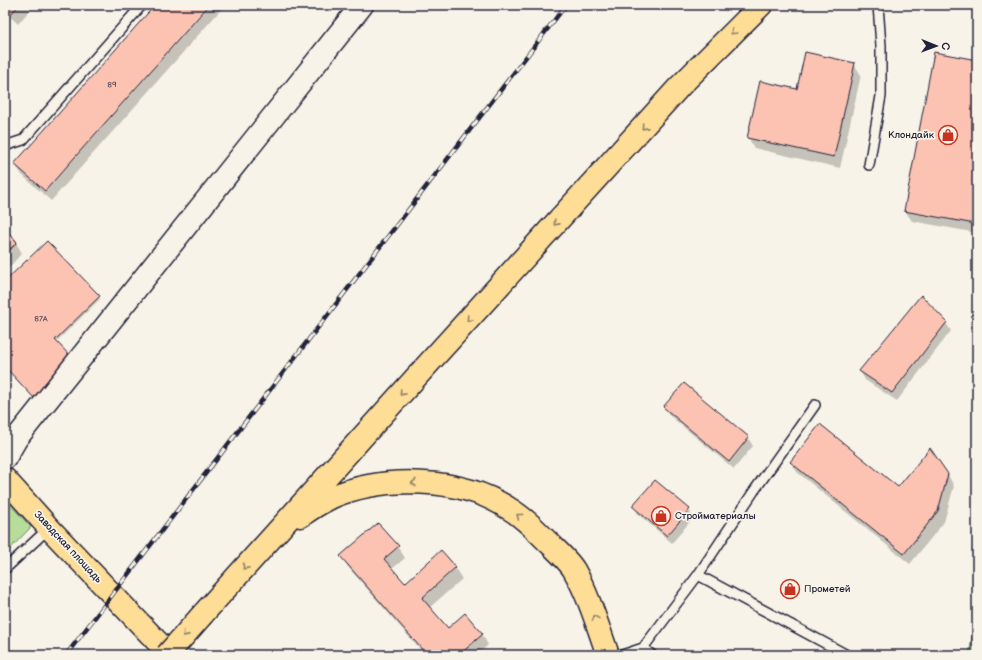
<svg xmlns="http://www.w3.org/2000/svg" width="982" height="660" font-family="'Balsamiq Sans',sans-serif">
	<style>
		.green { fill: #b7dd99; stroke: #6c806a }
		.shadow { fill: #0003 }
		.building { fill: #fcc3b3; stroke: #22223b }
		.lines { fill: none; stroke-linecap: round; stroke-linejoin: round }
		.service-casing { stroke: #22223b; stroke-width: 12 }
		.tertiary-casing { stroke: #22223b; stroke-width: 25 }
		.primary-casing { stroke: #22223b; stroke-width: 25 }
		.service { stroke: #f7f3e8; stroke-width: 9 }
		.tertiary { stroke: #f7f3e8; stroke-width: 22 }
		.primary { stroke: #fedd96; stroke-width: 22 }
		.rail-casing { stroke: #22223b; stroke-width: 4.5 }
		.rail { stroke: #f7f3e8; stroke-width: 3; stroke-dasharray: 9; stroke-linecap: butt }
		.primary-bridge-casing { stroke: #22223b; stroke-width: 25; stroke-linecap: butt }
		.primary-bridge { stroke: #fedd96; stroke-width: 22 }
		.oneway { stroke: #908068 }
		.labels { text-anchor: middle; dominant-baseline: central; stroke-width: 3.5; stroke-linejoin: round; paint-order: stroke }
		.number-label { font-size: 8px; fill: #584a59 }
		.poi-label { font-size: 10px; fill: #22223b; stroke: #f7f3e8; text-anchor: start }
		.street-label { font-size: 10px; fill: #22223b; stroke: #f7f3e8 }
	</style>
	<rect width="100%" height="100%" fill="#f7f3e8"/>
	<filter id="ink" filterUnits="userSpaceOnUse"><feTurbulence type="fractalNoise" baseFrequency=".025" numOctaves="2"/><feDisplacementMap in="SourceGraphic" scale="8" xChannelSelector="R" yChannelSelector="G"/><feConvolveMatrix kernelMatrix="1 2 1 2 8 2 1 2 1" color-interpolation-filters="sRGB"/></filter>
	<g filter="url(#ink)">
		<path class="green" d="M5,499l26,28 -26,27z
			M977,607v48h-8z"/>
		<path class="shadow" d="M5,5h29l-16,19 -13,-12z
			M156,5h69l-174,196 -29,-26 -7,-11z
			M977,61v172l-65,-12 -7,-10z
			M854,64l7,11 -21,93 -86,-20 -6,-11 49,-46z
			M5,231l11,12 6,10 -17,19z
			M5,283l94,14 1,2 -44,43 -20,57 -31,-32z
			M921,297l25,26 5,8 -54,70 -32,-21 -5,-9z
			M684,384l64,54 5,8 -19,23 -65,-54 -4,-8z
			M791,462l107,27 50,-14 6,11 -10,36 -34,42 -113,-92z
			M634,506l55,4 4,8 -21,25 -34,-29z
			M378,524l20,23 7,11 -13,11 13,15 36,-32 14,16 7,11 -33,29 18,22 35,4 6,11 -11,10h-52l-77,-88 -6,-10z"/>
		<path class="building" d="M5,5h14l-8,9 -6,-6z
			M155,5h54l-164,186 -31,-27z
			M805,52l50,11 -21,94 -87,-19 13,-57 37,8z
			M934,52l43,8v156l-2,8 -71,-13z
			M5,229l12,13 -12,13z
			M5,229l12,13 -12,13z
			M47,241l53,55 -45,44 19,20 -40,38 -29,-31v-86z
			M921,295l26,27 -55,71 -33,-22z
			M684,383l65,54 -20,25 -66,-55z
			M820,424l78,63 32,-39 18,26 -10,37 -34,43 -114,-92z
			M655,480l35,29 -23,27 -35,-30z
			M378,523l21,23 -15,13 21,24 36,-33 15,17 -34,31 26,30 17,-15 18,21 -24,21h-32l-87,-99z"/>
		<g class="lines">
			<defs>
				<path id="service" d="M5,146l18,-6 119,-135
					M869,165l12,-69v-50l-3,-41
					M815,405l-61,86 -56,84 149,80
					M5,569l44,-41
					M643,648l9,7
					M622,655l21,-7 55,-73"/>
				<path id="tertiary" d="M5,458l11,-19 346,-434"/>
				<path id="primary" d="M5,479l44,49 121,127
					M301,516c9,-7 21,-14 31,-19 51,-22 129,-20 176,11 14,8 26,20 37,31 9,9 23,21 29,31 15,26 24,57 34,85
					M203,614l225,-250 252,-278 81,-81"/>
			</defs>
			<use href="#service" class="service-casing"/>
			<use href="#tertiary" class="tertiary-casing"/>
			<use href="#primary" class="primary-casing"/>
			<use href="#service" class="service"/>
			<use href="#tertiary" class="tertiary"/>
			<use href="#primary" class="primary"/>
			<defs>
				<path id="rail" d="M66,655l500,-650"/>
			</defs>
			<use href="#rail" class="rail-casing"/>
			<use href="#rail" class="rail"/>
			<defs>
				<path id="primary-bridge" d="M167,655l36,-41"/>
			</defs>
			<use href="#primary-bridge" class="primary-bridge-casing"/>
			<use href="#primary-bridge" class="primary-bridge"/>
		</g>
		<defs><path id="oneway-chevron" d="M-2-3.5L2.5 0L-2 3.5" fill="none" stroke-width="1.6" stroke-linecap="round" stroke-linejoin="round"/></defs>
		<g class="oneway">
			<use href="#oneway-chevron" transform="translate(733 32) rotate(134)"/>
			<use href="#oneway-chevron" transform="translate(644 127) rotate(132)"/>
			<use href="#oneway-chevron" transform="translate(556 223) rotate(132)"/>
			<use href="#oneway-chevron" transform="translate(469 319) rotate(132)"/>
			<use href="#oneway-chevron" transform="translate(402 393) rotate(132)"/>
			<use href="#oneway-chevron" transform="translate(414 483) rotate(178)"/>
			<use href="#oneway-chevron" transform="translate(519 516) rotate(-142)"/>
			<use href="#oneway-chevron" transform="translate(245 567) rotate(132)"/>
			<use href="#oneway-chevron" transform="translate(595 618) rotate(-110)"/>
			<use href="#oneway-chevron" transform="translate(185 634) rotate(132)"/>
		</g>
	</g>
	<defs>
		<symbol id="shop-ring" viewBox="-11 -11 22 22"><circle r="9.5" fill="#f7f3e8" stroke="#c8321e" stroke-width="1.5"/><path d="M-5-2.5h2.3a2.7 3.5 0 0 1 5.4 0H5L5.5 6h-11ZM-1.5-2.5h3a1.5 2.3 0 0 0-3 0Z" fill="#c8321e"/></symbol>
	</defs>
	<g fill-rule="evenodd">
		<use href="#shop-ring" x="937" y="124" width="22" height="22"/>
		<use href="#shop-ring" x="650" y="505" width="22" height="22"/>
		<use href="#shop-ring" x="779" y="578" width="22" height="22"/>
	</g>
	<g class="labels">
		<g class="number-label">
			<text x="112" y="84">89</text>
			<text x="41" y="318">87А</text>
		</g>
		<g class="poi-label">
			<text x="934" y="135" text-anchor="end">Клондайк</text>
			<text x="675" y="516">Стройматериалы</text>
			<text x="804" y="589">Прометей</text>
		</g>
		<g class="street-label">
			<text transform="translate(68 547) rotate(47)">Заводская площадь</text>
		</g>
	</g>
	<rect width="982" height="660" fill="none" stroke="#f7f3e8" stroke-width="20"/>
	<rect x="10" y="10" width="962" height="640" fill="none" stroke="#22223b" stroke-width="1.5" filter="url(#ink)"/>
	<g transform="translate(936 46) rotate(91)" stroke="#f7f3e8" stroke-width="3" paint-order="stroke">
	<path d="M0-3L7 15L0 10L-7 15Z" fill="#22223b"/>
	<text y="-6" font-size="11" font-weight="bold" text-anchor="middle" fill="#22223b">С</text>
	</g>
</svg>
